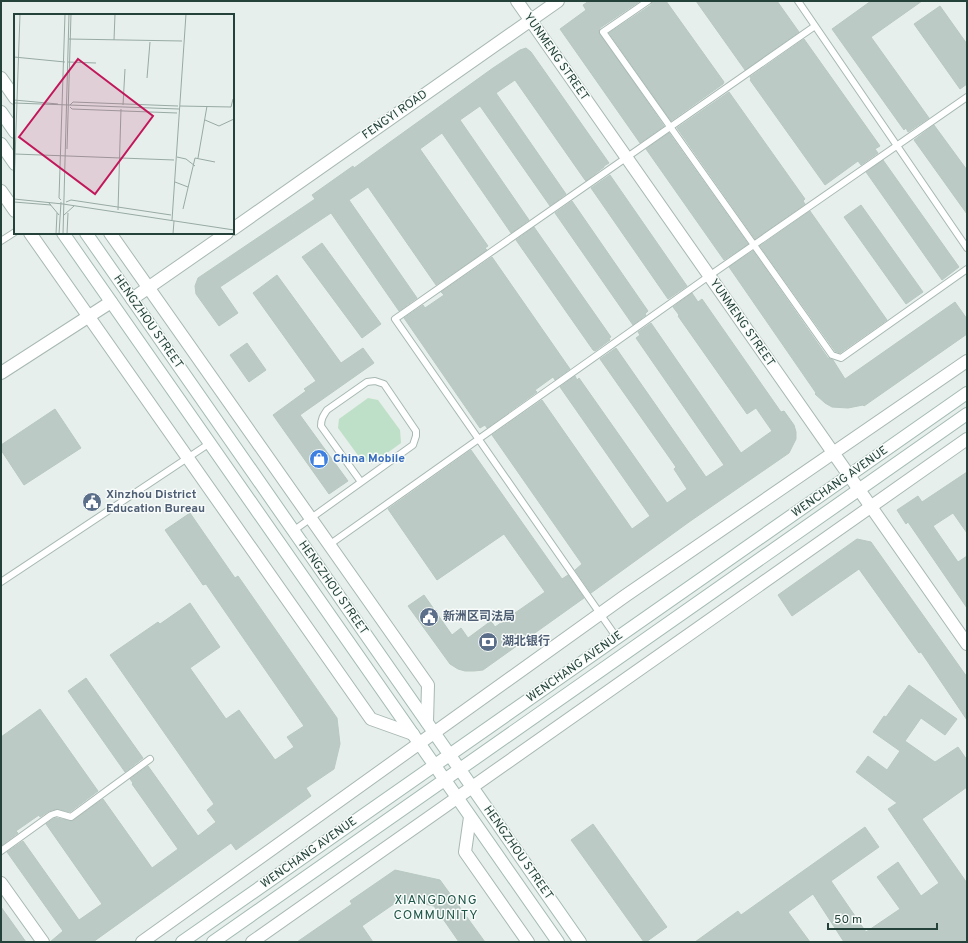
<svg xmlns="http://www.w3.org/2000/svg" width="968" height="943" font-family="Overpass,'Noto Sans SC',sans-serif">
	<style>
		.grass { fill: #bfe0c8 }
		.building { fill: #bbcac4; stroke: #b8c9c2 }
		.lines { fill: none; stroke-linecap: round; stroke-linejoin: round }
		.service-casing { stroke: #a8b8b2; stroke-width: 8 }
		.minor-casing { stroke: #a8b8b2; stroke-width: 14 }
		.tertiary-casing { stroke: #a8b8b2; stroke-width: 14 }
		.secondary-casing { stroke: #a4bbb3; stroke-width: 14 }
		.service { stroke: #fff; stroke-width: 6 }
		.minor { stroke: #fff; stroke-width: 12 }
		.tertiary { stroke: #fff; stroke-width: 12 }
		.secondary { stroke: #fff; stroke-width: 12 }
		.labels { text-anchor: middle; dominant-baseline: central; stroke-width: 3; stroke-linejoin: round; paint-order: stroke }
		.street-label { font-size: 12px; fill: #24423a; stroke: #f7fbf9 }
		.shop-label { font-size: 12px; font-weight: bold; fill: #366cbe; stroke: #f7fbf9; text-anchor: start }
		.service-label { font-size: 12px; font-weight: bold; fill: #4e5e75; stroke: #f7fbf9; text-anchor: start }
		.neighbourhood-label { font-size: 13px; letter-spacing: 1px; fill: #1f5548; stroke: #f7fbf9 }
		.inset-road { fill: none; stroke: #98aaa4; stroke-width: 1 }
		.view { fill: #c2185b; fill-opacity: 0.15; stroke: #c2185b; stroke-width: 2 }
		.inset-edge { fill: none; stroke: #24423a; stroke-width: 2 }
	</style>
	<rect width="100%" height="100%" fill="#e6efeb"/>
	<path class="grass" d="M368,398l10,2 22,30 1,13 -29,21 -12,-6 -22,-30 1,-9z"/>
	<path class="building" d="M589,1h51l-40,27 -1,4 65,94 -24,17 -80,-114 26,-19 -3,-5z
		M652,1h14l58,81 -1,2 -52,37 -62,-88 42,-28z
		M696,1h81l22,31 -54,38z
		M871,1h51l-51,36 58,81 -21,14 -2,-4 -2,2 -72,-101z
		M940,6l27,38v40l-7,5 -46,-65z
		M804,39l76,107 -5,3 3,4 -17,12 -3,-4 -33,24 -75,-105 1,-1 -1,-2z
		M526,48l5,4 78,111 -5,3v1l-18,14 -1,-1 -70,-100 -19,13 70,101 -16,12 -70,-100 -20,14 69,100 -18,13 -69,-100 -22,16 68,97 -3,2 2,2 -51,35 -68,-98 -19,13 68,98 -18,13 -68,-98 -111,74 18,26 -19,13 -23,-32 -1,-8 3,-8 117,-79 -3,-4 41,-29 1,2 139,-100 27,-18z
		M729,92l76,107 -2,2 2,3 -50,35 -78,-111z
		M934,125l33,45v44l-53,-74z
		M669,133l79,111 -24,16 -78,-111z
		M883,160l76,107 -17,13 -76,-108z
		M610,175l77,111 -19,13 -77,-111z
		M572,201l76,110 -3,3 1,1 -13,10 -78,-112z
		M861,205l62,87 -17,12 -62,-87z
		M810,211l77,109 -47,33 -5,-2 -75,-105z
		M534,227l77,110 -2,1 1,2 -15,11 -2,-1 -77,-110z
		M322,243l59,81 -19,14 -60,-81z
		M753,251l75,107 5,2 12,19 110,-77 12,17v15l-103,72 -1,-1 -15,3 -16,-1 -7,-4 -10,-9 1,-1 -87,-126z
		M492,257l78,112 -15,11 -2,-3 -18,13 2,2 -50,36 -2,-3 -5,3 -76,-110 19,-13 2,3 19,-13 -3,-3z
		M277,275l64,88 22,-15 11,15 -74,52 48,66 -19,13 -56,-79 33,-24 -2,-2 12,-8 -63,-88z
		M692,293l6,9 4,-3 79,113 3,-1 10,14 2,7v7l-7,14 -100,69 -98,71 -16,-23 7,-6 -90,-129 50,-35 90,129 18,-13 -90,-129 15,-11 2,4 2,-2 88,125 20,-14 -13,-20 2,-2 -76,-108 16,-11 90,129 18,-12 -88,-127 4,-3 -2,-3 13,-9 90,130 31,-22 -16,-23 -9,6 -69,-98 1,-1 -6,-8z
		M247,343l19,27 -17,12 -19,-27z
		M55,409l26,39 -57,37 -23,-35v-5z
		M471,450l91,129 6,-4 16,23 -101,72 -9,1h-9l-7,-2 -8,-5 -42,-58 16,-11 28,40 9,-7 7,10 23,-17 4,6 50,-35 -41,-58 -67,46 -49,-71z
		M967,472v61l-14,-20 -20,13 25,36 9,-6v52l-59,-86 -2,2 -9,-14 21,-14 4,6z
		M190,513l45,65 3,-2 99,142 3,26 -6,25 -28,19 5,8 -75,54 -5,-7 -138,99h-43l13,-11 -56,-79 16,-11 56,79 23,-16 -56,-80 7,-5 4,-1 15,3 31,-22 49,69 26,-19 -46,-65 1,-1 -3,-4 18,-13 50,70 18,-14 -9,-12 7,-6 -104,-149 48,-33 2,2 30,-21 30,44 -30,21 36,51 13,-9 36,50 19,-13 -7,-10 17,-11 -98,-142 -3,1 -38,-55z
		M857,539l14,3 96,135v43l-46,-68 -2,1 -60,-84 -67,47 -14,-21z
		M86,678l57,80 -18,14 -57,-81z
		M909,685l48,34 -12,16 -24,-17 -16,23 30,21 23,-15 9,13v27l-45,32 45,64v59h-123l-31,-48 -25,18 22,30h-115l43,-31 3,4 124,-88 14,20 -48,34 35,51 34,-23 -23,-32 21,-15 23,34 18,-13 -51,-74 9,-6 -41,-31 12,-16 19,14 13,-19 -27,-19 11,-16 2,1z
		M40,709l58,82 -28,21 -14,-3 -7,2 -9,6 -1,-2 -23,16 2,2 -16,12 -1,-2v-106z
		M593,824l74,103 -21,15h-2l-73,-102z
		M395,870l45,10 45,62h-26l-25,-36 -33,-7 -39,27 11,16h-76l55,-38 -2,-3z
		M1,907l25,35h-25z"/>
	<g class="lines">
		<defs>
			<path id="service" d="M648,1l-45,31 229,323 9,3 126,-89
				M798,1l169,247
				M1,241l14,-9
				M293,531l120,-86 3,-9v-5l-32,-47 -9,-3 -8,1 -40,28c-4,6 -6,9 -6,16l40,56
				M329,545l380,-269 258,-179
				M1,582l209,-139
				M617,638l-222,-319 420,-293
				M1,851l50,-36 6,-2 14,4 79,-58"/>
			<path id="minor" d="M1,78l14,20
				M1,191l14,20
				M233,229l325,-228
				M30,233l341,486 42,15
				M110,233l318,452 -1,37
				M132,299l95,-66
				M1,373l110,-71
				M470,817l-5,35 63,90
				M1,883l42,59
				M142,942l483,-346 342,-235
				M252,942l715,-503"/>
			<path id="tertiary" d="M517,1l450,643"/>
			<path id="secondary" d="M1,112l14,20
				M1,144l14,20
				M63,233l495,709
				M86,233l494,709
				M182,942l785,-549
				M213,942l754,-528"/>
		</defs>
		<use href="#service" class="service-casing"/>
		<use href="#minor" class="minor-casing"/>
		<use href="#tertiary" class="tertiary-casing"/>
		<use href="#secondary" class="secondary-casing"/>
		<use href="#service" class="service"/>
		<use href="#minor" class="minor"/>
		<use href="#tertiary" class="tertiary"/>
		<use href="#secondary" class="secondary"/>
	</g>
	<defs>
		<symbol id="shop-disc" viewBox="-11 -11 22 22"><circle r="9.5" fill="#3f7fe0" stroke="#f7fbf9"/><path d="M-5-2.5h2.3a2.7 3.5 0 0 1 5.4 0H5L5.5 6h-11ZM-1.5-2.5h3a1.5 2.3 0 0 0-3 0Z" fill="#fff"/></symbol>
		<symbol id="civic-disc" viewBox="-11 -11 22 22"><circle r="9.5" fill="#5c6f8a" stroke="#f7fbf9"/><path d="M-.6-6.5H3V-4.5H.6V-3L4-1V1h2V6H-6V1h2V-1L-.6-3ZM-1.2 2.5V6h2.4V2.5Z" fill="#fff"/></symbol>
		<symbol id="bank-disc" viewBox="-11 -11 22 22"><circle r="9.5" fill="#5c6f8a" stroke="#f7fbf9"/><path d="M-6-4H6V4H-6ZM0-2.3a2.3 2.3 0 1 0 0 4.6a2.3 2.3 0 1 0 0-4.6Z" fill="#fff"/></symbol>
	</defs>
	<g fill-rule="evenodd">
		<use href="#shop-disc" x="308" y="448" width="22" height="22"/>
		<use href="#civic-disc" x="81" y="491" width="22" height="22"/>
		<use href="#civic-disc" x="418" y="606" width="22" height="22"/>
		<use href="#bank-disc" x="477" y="631" width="22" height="22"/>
	</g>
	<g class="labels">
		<g class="street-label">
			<text transform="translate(556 57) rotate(55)">YUNMENG STREET</text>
			<text transform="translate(395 115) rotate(-35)">FENGYI ROAD</text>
			<text transform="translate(148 322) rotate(55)">HENGZHOU STREET</text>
			<text transform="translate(742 323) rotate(55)">YUNMENG STREET</text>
			<text transform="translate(840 482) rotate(-35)">WENCHANG AVENUE</text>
			<text transform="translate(333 588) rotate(55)">HENGZHOU STREET</text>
			<text transform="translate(575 667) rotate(-35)">WENCHANG AVENUE</text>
			<text transform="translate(309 853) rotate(-35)">WENCHANG AVENUE</text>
			<text transform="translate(518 853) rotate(55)">HENGZHOU STREET</text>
		</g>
		<g class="shop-label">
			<text x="333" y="459">China Mobile</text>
		</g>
		<g class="service-label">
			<text x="106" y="495">Xinzhou District<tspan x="106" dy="14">Education Bureau</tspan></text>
			<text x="443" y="617">新洲区司法局</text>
			<text x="502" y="642">湖北银行</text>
		</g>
		<g class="neighbourhood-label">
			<text x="436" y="901">XIANGDONG<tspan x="436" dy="15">COMMUNITY</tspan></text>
		</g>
	</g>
	<g transform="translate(14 14)">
		<rect width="220" height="220" fill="#e6efeb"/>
		<path class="inset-road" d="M55,25l113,2M100,26l1,-26M0,43l51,5M54,48l28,1M133,64l3,-36M0,86l44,4M0,89l165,6M56,91l3,-3 105,4M109,91l2,-36M166,92l51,1 2,-8M56,93l2,2 105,4M191,106l14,6 15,-7M53,135l4,-135M1,140l159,6M163,143l9,2 9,7M184,144l9,-52M161,168l13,5M0,173l6,-173M0,185l49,5 171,26M47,186l-2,-2 6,-184M0,188l37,3M52,188l5,-2 100,15M35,189l10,12M169,195l12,-51 20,4M104,196l3,-101M50,201l10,-9M0,205v-17M158,206l14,-206M42,220l1,-21M45,220l2,-32M49,220l6,-220M53,220l1,-21M159,220l1,-13"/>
		<path class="view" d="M64,45l75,57 -58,78 -76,-57z"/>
		<rect width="220" height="220" class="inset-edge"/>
	</g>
	<rect width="968" height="943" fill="none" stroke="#24423a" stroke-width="4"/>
	<path d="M828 923v6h109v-6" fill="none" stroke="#24423a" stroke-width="2"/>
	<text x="834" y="923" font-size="12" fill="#24423a" stroke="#f7fbf9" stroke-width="3" paint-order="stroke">50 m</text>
</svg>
